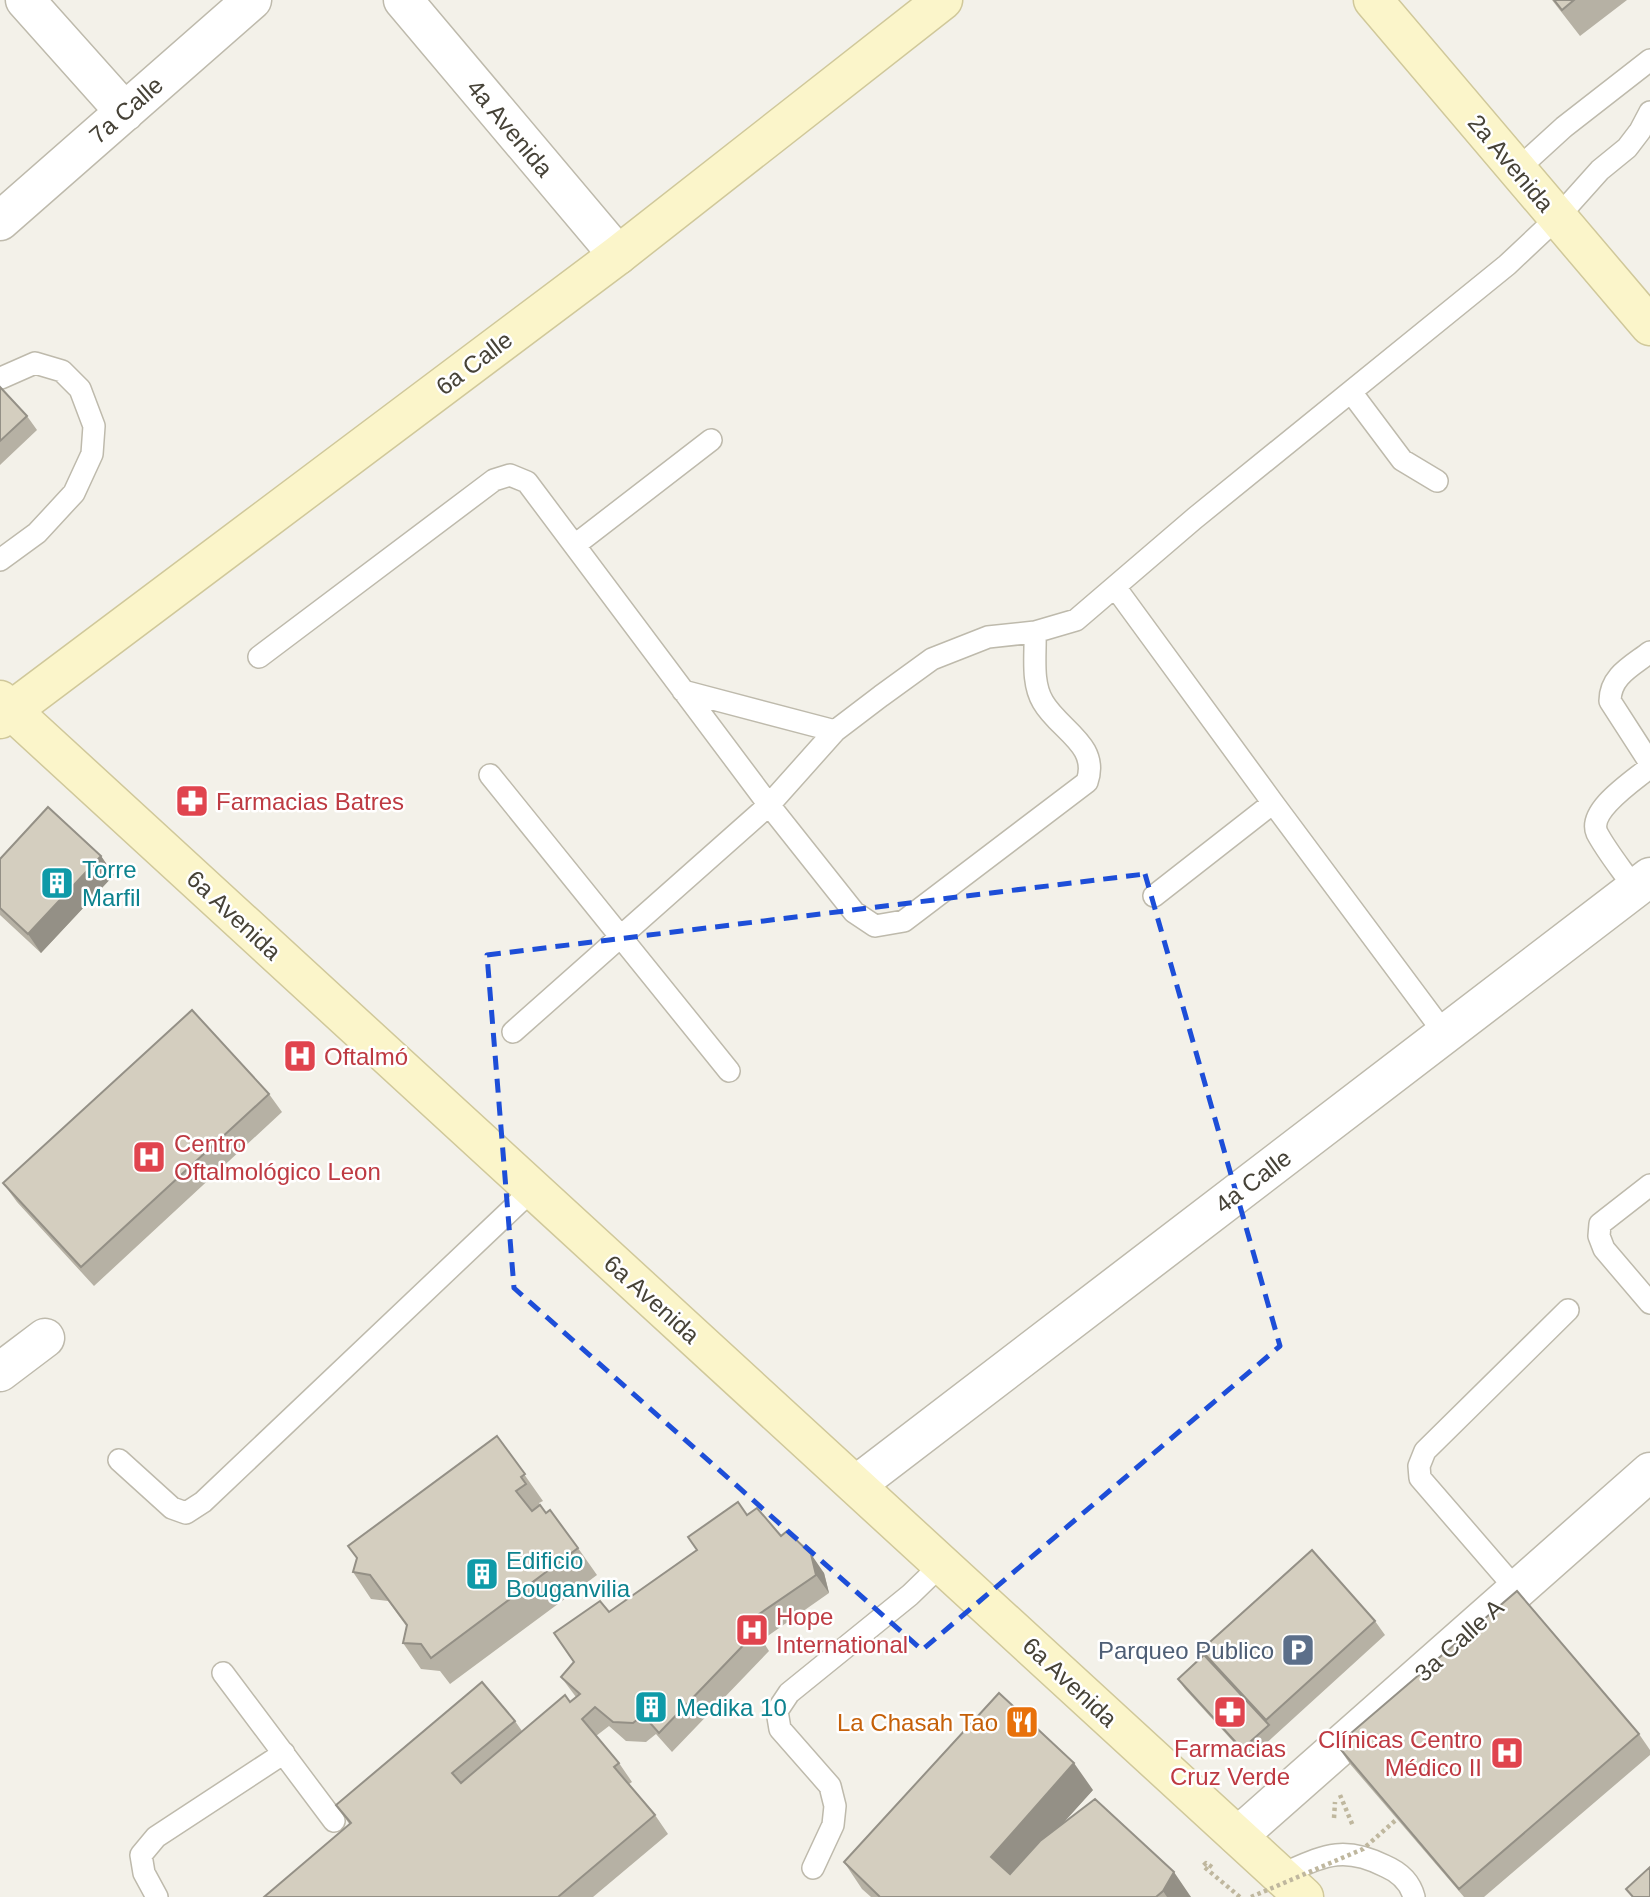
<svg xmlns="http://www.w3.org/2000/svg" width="1650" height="1897" font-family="Helvetica,sans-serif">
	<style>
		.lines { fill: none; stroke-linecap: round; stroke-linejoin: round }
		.lane-casing { stroke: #bebaac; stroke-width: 24 }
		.street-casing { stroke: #bebaac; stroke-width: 41 }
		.secondary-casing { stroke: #d0c89a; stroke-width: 41 }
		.path { stroke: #bfb79e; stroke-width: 4.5; stroke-dasharray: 3.5 3.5; stroke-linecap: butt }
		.lane { stroke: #fff; stroke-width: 21 }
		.street { stroke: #fff; stroke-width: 38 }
		.secondary { stroke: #fbf5ca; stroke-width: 38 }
		.path-bridge { stroke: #bfb79e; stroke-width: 4.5; stroke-dasharray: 3.5 3.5; stroke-linecap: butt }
		.wall { fill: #b6b1a4 }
		.shaded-wall { fill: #949086 }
		.building { fill: #d4cebf; stroke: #949086; stroke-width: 2 }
		.marked { fill: none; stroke: #1d4ed8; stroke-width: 5; stroke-dasharray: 14 9; stroke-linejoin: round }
		.labels { text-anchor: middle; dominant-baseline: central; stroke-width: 5; stroke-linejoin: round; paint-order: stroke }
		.street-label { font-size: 24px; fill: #464237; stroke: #fff }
		.health-label { font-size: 24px; fill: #be3a42; stroke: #fff; text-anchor: start }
		.culture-label { font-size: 24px; fill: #0d838f; stroke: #fff; text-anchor: start }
		.service-label { font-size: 24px; fill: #4e5e75; stroke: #fff; text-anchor: end }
		.food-label { font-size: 24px; fill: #c56008; stroke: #fff; text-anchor: end }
	</style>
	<rect width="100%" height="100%" fill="#f3f1e9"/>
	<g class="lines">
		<defs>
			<path id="lane" d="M1518,169l46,-42 86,-67
				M1351,392l51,68 35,21
				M575,545l136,-105
				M0,560l37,-27 37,-40 18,-39 2,-28 -14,-37 -18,-18 -27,-8 -34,15
				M1115,587l158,216 172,231
				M1650,652c-18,14 -40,24 -40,49l40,62
				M259,657l235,-177 16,-5 17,7 242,323 85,107 21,14 29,-5 183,-139c13,-37 -28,-52 -44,-80 -12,-20 -7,-48 -8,-70
				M683,691l152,40
				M490,775l239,296
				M1635,889c-12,-18 -28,-37 -38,-56 -10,-23 38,-53 53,-66
				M1154,896l119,-93
				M513,1032l256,-227 66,-74 46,-35 51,-37 56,-22 47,-5 41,-12 119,-102 312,-253 50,-47 43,-48 27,-22 13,-17 10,-19
				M1650,1185l-50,39 -1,12 5,13 46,54
				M119,1460l53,48 14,5 17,-11 329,-312
				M1516,1589l-96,-111 -1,-12 6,-15 143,-141
				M223,1673l111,148
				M813,1868l20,-43 2,-19 -5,-20 -50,-57 -3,-18 12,-18 121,-98 32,-31
				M1280,1875c42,-18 61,-31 105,-9 14,6 25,16 29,31
				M157,1897l-13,-24 -3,-18 15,-18 128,-84"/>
			<path id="street" d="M25,0l100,112
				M403,0l215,255
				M0,221l252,-221
				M0,1372l45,-34
				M856,1485l794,-608
				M1238,1836l412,-364"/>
			<path id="secondary" d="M1373,0l277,326
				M0,700l1304,1197
				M0,719l618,-464 325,-255"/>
		</defs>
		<use href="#lane" class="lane-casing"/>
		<use href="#street" class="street-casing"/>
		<use href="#secondary" class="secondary-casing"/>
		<path class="path" d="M1340,1795l13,31
			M1334,1818l1,-16
			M1212,1867l-6,-4 -3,3 37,31"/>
		<use href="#lane" class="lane"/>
		<use href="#street" class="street"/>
		<use href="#secondary" class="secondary"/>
		<path class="path-bridge" d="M1251,1897l112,-48 34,-30"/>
	</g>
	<path class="wall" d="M1552,0h75l-47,36z
		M0,387l27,29 10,14 -37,35z
		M101,856l13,19 -73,78 -41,-38v-56z
		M269,1094l13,18 -188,174 -77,-84 -14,-19z
		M497,1436l46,65 -4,2 5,8 34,37 19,27 -147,109 -10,-13 -19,-2 -18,-26 4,-16 -19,-26 -17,-2 -18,-27z
		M747,1515l34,21 43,37 5,20 -67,47 7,11 -97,101 -16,-18 -10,8 -20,-1 -17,-15 -13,10 23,27 13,19 -3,2 26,31 13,19 -75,63h-329l86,-72 -14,-20 179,-84 7,10 48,-29 6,-5 -15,-20 13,-15 35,-50z
		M1375,1621l10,14 -136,124 -64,-70 -7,-10 26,-24 -3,-5z
		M1639,1734l11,16v5l-166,142h-20l-114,-133 -13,-19z
		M1093,1790l-32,35 130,72h-320l-9,-8 -18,-27z"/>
	<path class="shaded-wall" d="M101,856l13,19 -73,78 -13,-19z
		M811,1554l13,19 5,20 -13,-18z
		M1074,1763l19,27 -84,93 -18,-26z
		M1174,1872l17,25h-24l-4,-6z"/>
	<path class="building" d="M1554,0h20l-12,10z
		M0,387l27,29 -27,25z
		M48,807l53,49 -73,78 -28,-26v-49z
		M192,1010l77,84 -188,173 -78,-84z
		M497,1436l28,38 -4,3 5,7 -10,7 16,20 8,-6 6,8 4,-3 28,38 -147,110 -10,-14 -18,-1 4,-18 -37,-50 -17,-3 4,-14 -9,-12z
		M738,1502l9,13 10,-7 24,28 6,-5 24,23 5,21 -67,46 7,11 -97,101 -16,-18 -10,8 -20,-1 -18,-15 -13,12 37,44 -5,4 41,48 -97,82h-294l87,-74 -15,-18 146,-123 33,39 -63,52 9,10 104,-88 5,7 10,-8 -19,-17 13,-15 -20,-29 46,-32 9,11 88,-62 -9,-13z
		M1312,1550l63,71 -109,99 -65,-70z
		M1517,1591l122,143 -180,155 -122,-144z
		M1204,1655l65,70 -27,24 -64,-70z
		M999,1693l75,70 -83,94 19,17 30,-33 55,-42 79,73 -11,19 -7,6h-276l-36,-35z
		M1650,1867v30h-17l-7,-8z"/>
	<path class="marked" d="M1145,874l135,472 -358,304 -408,-362 -27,-333z"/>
	<defs>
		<symbol id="pharmacy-square" viewBox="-11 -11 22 22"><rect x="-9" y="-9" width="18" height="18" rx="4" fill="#e0444e" stroke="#fff"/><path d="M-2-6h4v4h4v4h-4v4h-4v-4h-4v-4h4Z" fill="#fff"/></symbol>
		<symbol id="building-square" viewBox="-11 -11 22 22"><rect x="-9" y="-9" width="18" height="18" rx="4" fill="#0f9aa8" stroke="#fff"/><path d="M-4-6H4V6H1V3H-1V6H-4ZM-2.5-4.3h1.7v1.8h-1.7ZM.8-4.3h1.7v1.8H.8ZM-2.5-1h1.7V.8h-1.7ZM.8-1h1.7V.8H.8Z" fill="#fff"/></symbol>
		<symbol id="hospital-square" viewBox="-11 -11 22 22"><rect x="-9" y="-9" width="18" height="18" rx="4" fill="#e0444e" stroke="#fff"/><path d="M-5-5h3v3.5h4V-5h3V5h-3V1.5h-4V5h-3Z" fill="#fff"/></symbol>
		<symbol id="parking-square" viewBox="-11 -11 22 22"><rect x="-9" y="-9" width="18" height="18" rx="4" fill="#5c6f8a" stroke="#fff"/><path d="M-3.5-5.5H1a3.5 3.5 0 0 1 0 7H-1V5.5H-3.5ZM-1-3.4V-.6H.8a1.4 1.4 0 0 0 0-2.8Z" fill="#fff"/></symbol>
		<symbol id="restaurant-square" viewBox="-11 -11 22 22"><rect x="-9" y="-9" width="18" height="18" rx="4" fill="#e8710a" stroke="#fff"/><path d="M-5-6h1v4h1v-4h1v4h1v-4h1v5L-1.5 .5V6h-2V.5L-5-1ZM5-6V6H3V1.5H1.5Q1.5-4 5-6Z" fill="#fff"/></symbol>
	</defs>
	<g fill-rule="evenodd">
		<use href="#pharmacy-square" x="173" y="782" width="38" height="38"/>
		<use href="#building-square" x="38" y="864" width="38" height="38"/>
		<use href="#hospital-square" x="281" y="1037" width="38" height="38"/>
		<use href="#hospital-square" x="130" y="1138" width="38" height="38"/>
		<use href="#building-square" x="463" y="1555" width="38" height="38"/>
		<use href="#hospital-square" x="733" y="1611" width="38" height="38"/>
		<use href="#parking-square" x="1279" y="1631" width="38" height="38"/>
		<use href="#building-square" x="632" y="1688" width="38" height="38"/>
		<use href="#pharmacy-square" x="1211" y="1693" width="38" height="38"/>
		<use href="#restaurant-square" x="1003" y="1703" width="38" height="38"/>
		<use href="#hospital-square" x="1488" y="1734" width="38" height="38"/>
	</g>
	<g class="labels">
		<g class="street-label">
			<text transform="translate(126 110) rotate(-41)">7a Calle</text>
			<text transform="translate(510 128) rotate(50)">4a Avenida</text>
			<text transform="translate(1511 163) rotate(50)">2a Avenida</text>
			<text transform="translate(474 363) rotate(-37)">6a Calle</text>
			<text transform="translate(234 915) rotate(43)">6a Avenida</text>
			<text transform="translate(1253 1181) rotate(-37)">4a Calle</text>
			<text transform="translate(652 1299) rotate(42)">6a Avenida</text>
			<text transform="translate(1459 1640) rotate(-42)">3a Calle A</text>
			<text transform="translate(1070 1682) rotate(43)">6a Avenida</text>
		</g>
		<g class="health-label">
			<text x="216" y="801">Farmacias Batres</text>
			<text x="324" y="1056">Oftalmó</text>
			<text x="174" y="1143">Centro<tspan x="174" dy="28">Oftalmológico Leon</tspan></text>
			<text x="776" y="1616">Hope<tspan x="776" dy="28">International</tspan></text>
			<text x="1482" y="1739" text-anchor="end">Clínicas Centro<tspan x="1482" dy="28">Médico II</tspan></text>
			<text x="1230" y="1748" text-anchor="middle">Farmacias<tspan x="1230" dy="28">Cruz Verde</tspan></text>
		</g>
		<g class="culture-label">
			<text x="82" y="869">Torre<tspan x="82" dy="28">Marfil</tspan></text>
			<text x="506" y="1560">Edificio<tspan x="506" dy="28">Bouganvilia</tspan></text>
			<text x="676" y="1707">Medika 10</text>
		</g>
		<g class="service-label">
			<text x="1274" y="1650">Parqueo Publico</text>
		</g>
		<g class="food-label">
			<text x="998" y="1722">La Chasah Tao</text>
		</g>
	</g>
</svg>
